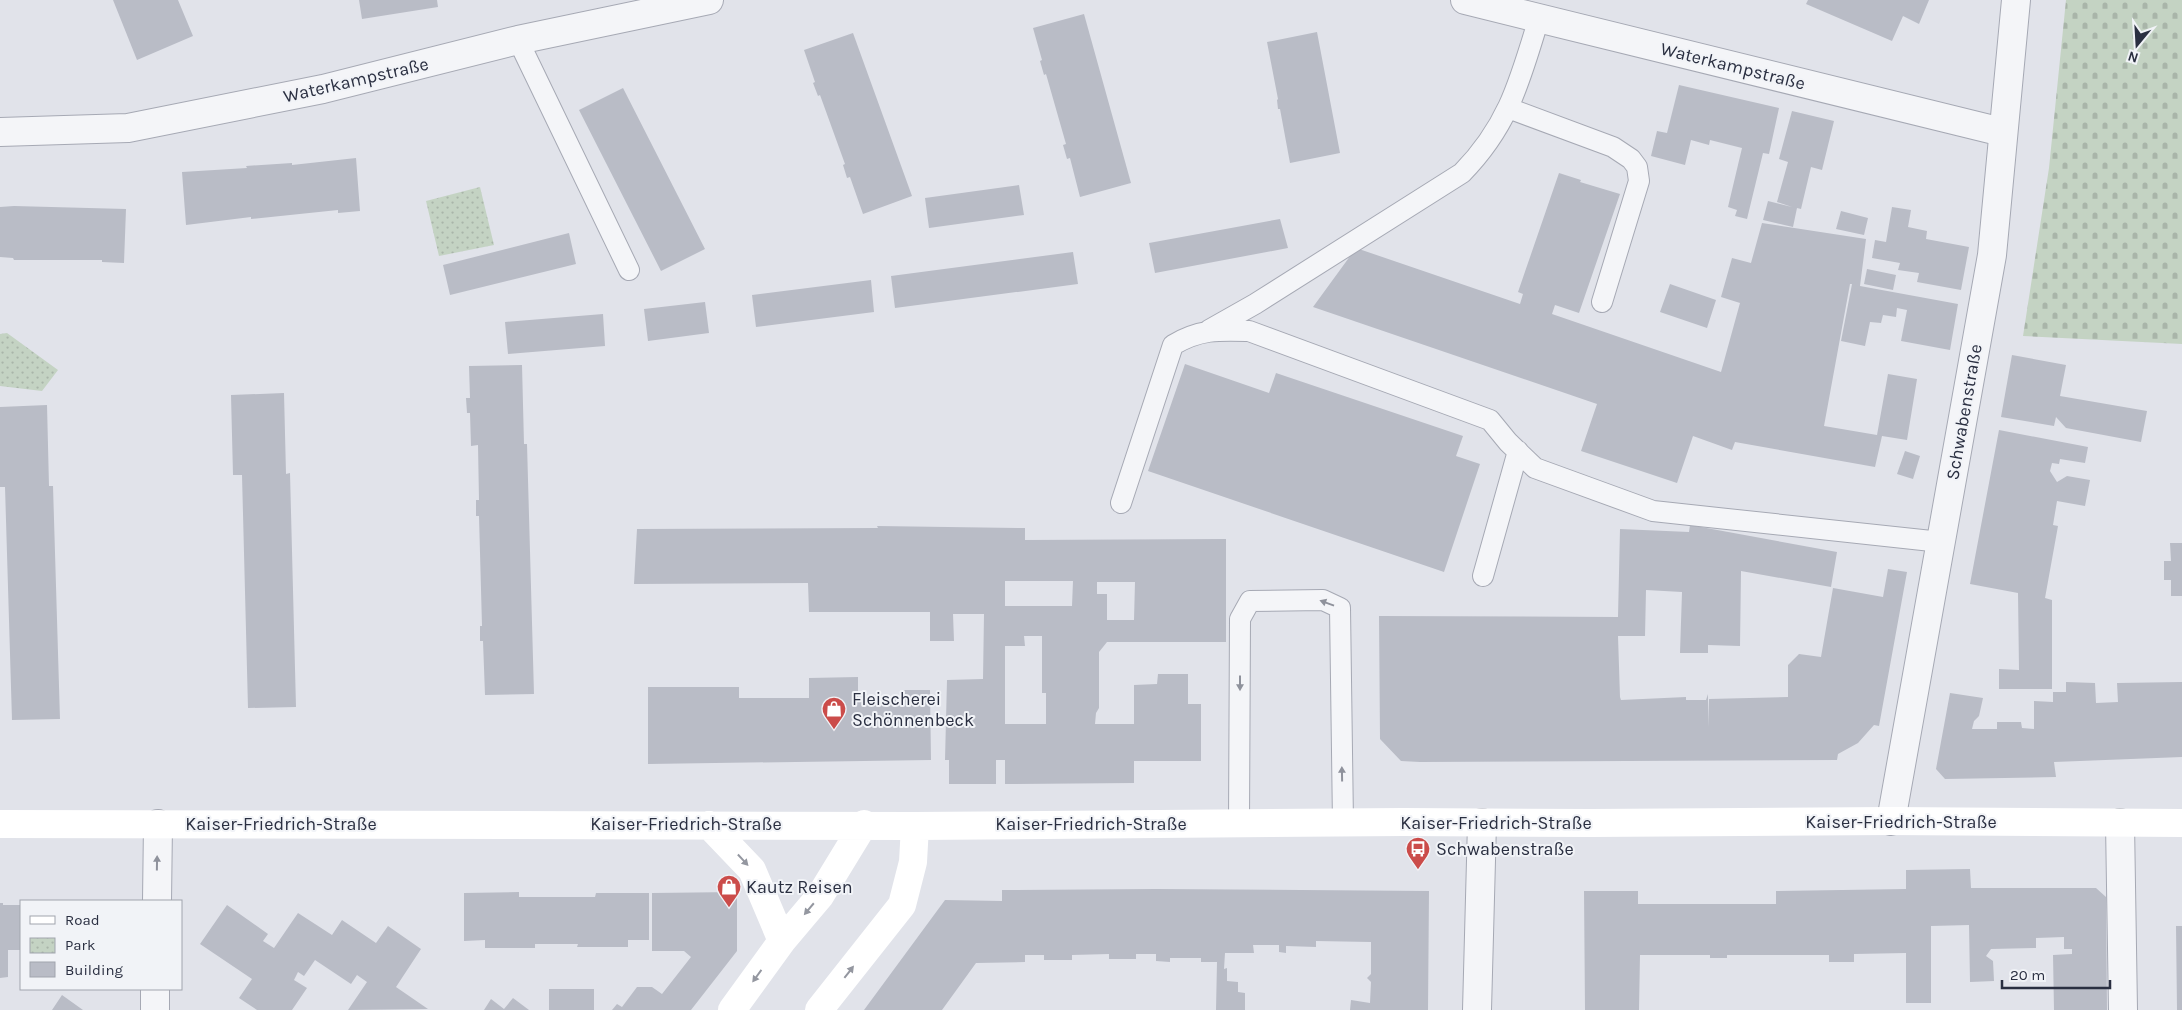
<svg xmlns="http://www.w3.org/2000/svg" width="2182" height="1010" font-family="Karla,sans-serif">
	<style>
		.cemetery { fill: url(#cemetery-stones) }
		.park { fill: url(#park-dots) }
		.building { fill: #b9bcc6; fill-rule: evenodd }
		.lines { fill: none; stroke-linecap: round; stroke-linejoin: round }
		.lane-casing { stroke: #a6a9b4; stroke-width: 22 }
		.street-casing { stroke: #a6a9b4; stroke-width: 30 }
		.lane { stroke: #f4f5f8; stroke-width: 20 }
		.street { stroke: #f4f5f8; stroke-width: 28 }
		.secondary { stroke: #fff; stroke-width: 28 }
		.oneway { fill: #8f929c }
		.oneway2 { fill: #9497a0 }
		.labels { text-anchor: middle; dominant-baseline: central; stroke-width: 4; stroke-linejoin: round; paint-order: stroke }
		.street-label { font-size: 18px; fill: #2a2f41; stroke: #f1f3f7 }
		.poi-label { font-size: 18px; fill: #2a2f41; stroke: #f1f3f7; text-anchor: start }
	</style>
	<defs>
		<pattern id="cemetery-stones" width="16" height="16" patternUnits="userSpaceOnUse" patternTransform="scale(1.25)"><rect width="16" height="16" fill="#c4d3c3"/><path d="M2 7V4a2 2 0 0 1 4 0v3zM10 15v-3a2 2 0 0 1 4 0v3z" fill="#a9b5a9"/></pattern>
		<pattern id="park-dots" width="8" height="8" patternUnits="userSpaceOnUse" patternTransform="scale(1.25)"><rect width="8" height="8" fill="#c4d3c3"/><path d="M2 2h.1M6 6h.1" fill="none" stroke="#a9b5a9" stroke-width="1.8" stroke-linecap="round"/></pattern>
	</defs>
	<rect width="100%" height="100%" fill="#e1e3ea"/>
	<path class="cemetery" d="M2066,0h116v344l-159,-8 26,-168z"/>
	<path class="park" d="M480,187l14,58 -55,11 -13,-55z
		M7,333l51,37 -16,21 -42,-5v-52z"/>
	<path class="building" d="M113,0h65l15,36 -56,24z
		M359,0h78l1,7 -76,12z
		M1808,0h121l-10,24 -16,-8 -11,25 -86,-37z
		M1084,14l47,169 -51,14 -10,-39 -3,1 -4,-14 3,-1 -20,-70 -2,1 -4,-14 2,-1 -9,-32z
		M1317,32l23,121 -50,10 -10,-54h-2l-1,-9 1,-1 -11,-57z
		M853,33l59,163 -49,18 -13,-37 -3,1 -4,-13 2,-1 -25,-69 -2,1 -5,-13 2,-1 -11,-32z
		M1679,85l100,23 -10,46 -6,-1 -16,66 -12,-3 2,-6 -9,-3 14,-59 -32,-8 -1,5 -18,-5 -6,25 -34,-9 6,-25 10,2z
		M623,88l82,161 -44,22 -82,-161z
		M1792,111l42,10 -12,49 -11,-3 -10,42 -4,-1 -4,19 -30,-7 5,-19 24,6 -15,-5 11,-40 -9,-3z
		M356,158l4,53 -22,2v-3l-87,9v-2l-65,8 -4,-53 65,-4 -1,-2 46,-3v2z
		M1559,173l22,7 -1,2 40,12 -41,119 -24,-8 -3,9 169,58 19,-69 -19,-6 11,-39 19,5 11,-40 104,16 -6,47 98,18 -8,46 -49,-9 6,-31 -10,-2 -1,9 -13,-2 -2,8 -11,-1 -5,24 -24,-5 11,-57h-2l-26,142 53,9 11,-61 29,5 -10,61 -25,-4 -7,31 -140,-25 -3,8 -39,-14 -16,47 -96,-32 16,-47 -284,-97 43,-59 164,56 3,-10 -5,-2z
		M1019,185l5,30 -95,13 -4,-30z
		M14,206l112,3 -2,54 -22,-1v-2h-88l-1,-2 -13,-1v-50z
		M1892,207l19,3 -3,17 19,4 -1,8 43,8 -8,43 -44,-8 2,-9 -21,-3 2,-7 -28,-5 3,-18 11,2z
		M1841,211l27,7 -4,17 -28,-6z
		M1280,219l8,29 -133,25 -6,-30z
		M569,233l7,31 -126,31 -7,-30z
		M1073,252l5,32 -183,24 -4,-32z
		M1867,269l29,6 -3,15 -29,-6z
		M871,280l3,32 -118,15 -4,-32z
		M1670,284l46,16 -9,28 -47,-16z
		M705,302l4,31 -61,8 -4,-32z
		M603,314l2,32 -97,8 -3,-32z
		M2012,355l54,10 -6,31 87,15 -6,31 -75,-14 -10,-11 -2,9 -53,-9z
		M1185,364l84,29 7,-20 187,63 -7,20 24,8 -36,108 -296,-101z
		M522,365l2,79h3l7,250 -49,1 -2,-54h-3v-15h2l-3,-110h-3v-16h3l-1,-55 -7,1 -1,-33h-3l-1,-15h4l-1,-32z
		M284,393l2,81 4,-1 6,234 -48,1 -6,-233h-9l-2,-80z
		M47,405l2,81h4l7,233 -48,1 -7,-233h-5v-80z
		M1999,430l89,17 -3,16 -25,-4 -1,5 -7,-1 -2,8 7,11 10,-6 23,4 -5,26 -28,-5 -4,24 5,1 -13,72 7,2v89h-53v-20l20,1 -1,-77 -48,-9z
		M1905,451l15,5 -7,23 -16,-5z
		M1690,525l147,27 -6,35 -90,-16 -1,75 -32,-1v8h-28l2,-61 -36,-2 -1,46h-27l2,61 1,3 65,-3v3h20l2,-6v33l1,-28 79,-2v-32l11,-11 22,3 12,-69 50,9 5,-28 19,3 -28,154 -5,-1 -16,18 -20,11 -1,6 -417,2 -19,-1 -21,-22 -1,-123 239,1 2,-88 69,3z
		M877,526l148,2v12l201,-1v103h-119l-8,10v56l-3,5 -1,11h39v-39l23,-1 1,-10h30v30h13v57h-67v22l-129,1v-24h-9v24h-47v-24h-4l2,-80 36,-1 1,-65h-31l1,27h-24v-29h-121l-1,-29 -174,1 3,-55 241,-1zM1005,581h68l-1,25h-67zM1097,582h38l-1,38h-27v-26h-10zM1024,636h18v57h4v31h-41v-78h20z
		M2170,543h12v53h-11v-16h-7v-19h7z
		M858,677v20h43v-7h29l1,70 -283,4v-77h91v11h70v-20z
		M2066,682l29,1 1,20 22,-1 -1,-19 65,-1v75l-128,5 2,15 -111,2 -9,-10 14,-76 33,5 -4,18 -5,5 -2,8h25v-7h24l1,6 12,1v-28l19,1v-10h13z
		M1970,869l1,19h125l10,9 1,113h-53l-1,-55 19,-1v-5h-8v-12l-28,1v10l-45,1 -5,7 7,5 1,20 -24,1 -1,-57 -38,1v77h-25v-50l-52,1v8h-25v-7h-102v3h-17v-3h-70l-1,55h-54l-1,-119h54v13h138v-13l130,-2v-19z
		M1156,889l273,2 -1,119h-78l1,-10 19,3 1,-21 -4,-4 4,-4v-32l-55,-1v6l-30,-1v7l-7,-1v-7h-26l1,8h-29l-1,16 3,-1v13l11,1v10l7,1v17h-29l1,-48h-16v-4h-31v4l-14,-1v-7h-20v5h-27v-5l-37,1v5h-28v-5h-19v7l-49,1 -34,47h-78l81,-110 57,1v-11z
		M519,892v5h76l1,-4h53v47h-21v7h-51l1,-3h-43v4h-50v-8l-21,1v-48z
		M737,892v59l-46,59h-79l5,-6 5,3 15,-20h15l10,7 29,-37 -7,-6h-32v-58z
		M0,903h3v2h18v45h-13v27l-8,1z
		M227,905l41,29 -5,7 11,7 24,-35 34,22 10,-15 34,23 12,-17 33,23 -25,38 32,22 -80,1 19,-28 -10,-7 -6,9 -36,-24 -11,16 -6,-4 -4,8 13,8 -15,22h-35l-18,-12 13,-19 -52,-35z
		M2176,926h6v84h-5z
		M549,989h45v21h-45z
		M62,995l21,15h-31z
		M513,998l16,12h-45l7,-11 13,10z"/>
	<g class="lines">
		<defs>
			<path id="lane" d="M518,40l111,230
				M1508,108l105,39 18,12 6,8 2,14 -37,121
				M1209,330l46,-26 207,-131c47,-48 58,-93 77,-155
				M1121,503l52,-158c27,-16 46,-15 76,-14l241,89 18,22 27,26 118,43 288,31
				M1483,576l35,-125
				M1239,823l1,-204 10,-18 73,-1 17,8 3,215"/>
			<path id="street" d="M1465,0l537,132
				M0,132l128,-4 195,-39 195,-49 191,-40
				M1891,821l101,-566 24,-255
				M2120,823l3,187
				M157,901l1,-77
				M155,1010v-21
				M1477,1010l5,-187"/>
		</defs>
		<use href="#lane" class="lane-casing"/>
		<use href="#street" class="street-casing"/>
		<use href="#lane" class="lane"/>
		<use href="#street" class="street"/>
		<path class="secondary" d="M0,824l915,2 488,-4 188,1 300,-2 291,2
			M709,825l43,45 30,71
			M732,1010l50,-69 38,-45 44,-72
			M819,1010l83,-105 11,-43 2,-36"/>
	</g>
	<defs><path id="oneway-solid" d="M-6-.8H1V-3.2L6.5 0L1 3.2V.8H-6Z" transform="scale(1.25)"/></defs>
	<g class="oneway">
		<use href="#oneway-solid" transform="translate(1327 603) rotate(-160)"/>
		<use href="#oneway-solid" transform="translate(1240 683) rotate(90)"/>
		<use href="#oneway-solid" transform="translate(1342 774) rotate(-91)"/>
		<use href="#oneway-solid" transform="translate(157 863) rotate(-89)"/>
	</g>
	<g class="oneway2">
		<use href="#oneway-solid" transform="translate(743 860) rotate(47)"/>
		<use href="#oneway-solid" transform="translate(809 909) rotate(130)"/>
		<use href="#oneway-solid" transform="translate(849 972) rotate(-52)"/>
		<use href="#oneway-solid" transform="translate(757 976) rotate(126)"/>
	</g>
	<defs>
		<symbol id="shop-pin" viewBox="-11 -11 22 30"><path d="M0 17L-7.5 6A9.5 9.5 0 1 1 7.5 6Z" fill="#cb4c4a" stroke="#f1f3f7"/><path d="M-5-2.5h2.3a2.7 3.5 0 0 1 5.4 0H5L5.5 6h-11ZM-1.5-2.5h3a1.5 2.3 0 0 0-3 0Z" fill="#fff"/></symbol>
		<symbol id="bus-pin" viewBox="-11 -11 22 30"><path d="M0 17L-7.5 6A9.5 9.5 0 1 1 7.5 6Z" fill="#cb4c4a" stroke="#f1f3f7"/><path d="M-5-6H5V4H4V6H2V4H-2V6H-4V4H-5ZM-3.5-4V0h7V-4ZM-3.5 1.2v1.5H-2V1.2ZM2 1.2v1.5H3.5V1.2Z" fill="#fff"/></symbol>
	</defs>
	<g fill-rule="evenodd">
		<use href="#shop-pin" x="820" y="695" width="28" height="38"/>
		<use href="#bus-pin" x="1404" y="835" width="28" height="38"/>
		<use href="#shop-pin" x="715" y="873" width="28" height="38"/>
	</g>
	<g class="labels">
		<g class="street-label">
			<text transform="translate(1733 66) rotate(14)">Waterkampstraße</text>
			<text transform="translate(356 80) rotate(-13)">Waterkampstraße</text>
			<text transform="translate(1964 412) rotate(-80)">Schwabenstraße</text>
			<text x="1901" y="822">Kaiser-Friedrich-Straße</text>
			<text x="1496" y="823">Kaiser-Friedrich-Straße</text>
			<text x="281" y="824">Kaiser-Friedrich-Straße</text>
			<text x="686" y="824">Kaiser-Friedrich-Straße</text>
			<text x="1091" y="824">Kaiser-Friedrich-Straße</text>
		</g>
		<g class="poi-label">
			<text x="852" y="699">Fleischerei<tspan x="852" dy="21">Schönnenbeck</tspan></text>
			<text x="1436" y="849">Schwabenstraße</text>
			<text x="746" y="887">Kautz Reisen</text>
		</g>
	</g>
	<rect x="20" y="900" width="162" height="90" fill="#f1f3f7" stroke="#a1a5ae"/>
	<rect x="30" y="916" width="25" height="8" fill="#ffffff" stroke="#a1a5ae"/>
	<text x="65" y="925" font-size="15" fill="#2a2f41">Road</text>
	<rect x="30" y="938" width="25" height="15" fill="url(#park-dots)" stroke="#a1a5ae"/>
	<text x="65" y="950" font-size="15" fill="#2a2f41">Park</text>
	<rect x="30" y="962" width="25" height="15" fill="#b9bcc6" stroke="#a1a5ae"/>
	<text x="65" y="975" font-size="15" fill="#2a2f41">Building</text>
	<g transform="translate(2137 45) rotate(198)" stroke="#f1f3f7" stroke-width="4" paint-order="stroke">
	<path d="M0-4L9 19L0 12L-9 19Z" fill="#2a2f41"/>
	<text y="-8" font-size="14" font-weight="bold" text-anchor="middle" fill="#2a2f41">N</text>
	</g>
	<path d="M2002 980v8h108v-8" fill="none" stroke="#2a2f41" stroke-width="2.5"/>
	<text x="2010" y="980" font-size="15" fill="#2a2f41" stroke="#f1f3f7" stroke-width="4" paint-order="stroke">20 m</text>
</svg>
